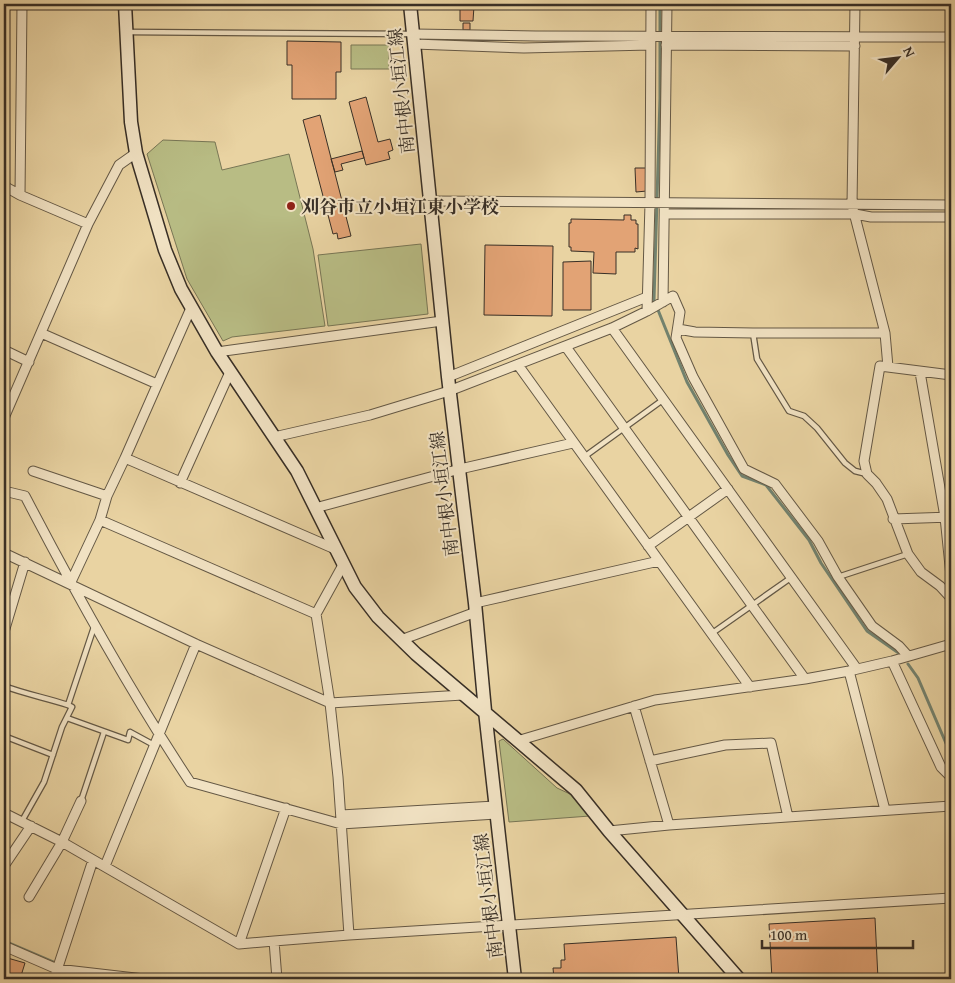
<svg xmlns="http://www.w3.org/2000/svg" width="955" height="983" font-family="'Gentium Book Plus','Noto Serif JP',serif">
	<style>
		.green { fill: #b8bc84; stroke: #787655 }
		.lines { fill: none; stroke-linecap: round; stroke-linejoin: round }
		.stream { stroke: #72826f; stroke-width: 3 }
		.building { fill: #e2a375; stroke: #382f26 }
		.lane-casing { stroke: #645845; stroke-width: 7 }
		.street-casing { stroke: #645845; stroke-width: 11 }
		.secondary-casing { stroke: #382f26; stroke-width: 15 }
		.lane { stroke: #f1e2c3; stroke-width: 4.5 }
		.street { stroke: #f1e2c3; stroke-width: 9 }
		.secondary { stroke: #f1e2c3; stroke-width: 12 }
		.poi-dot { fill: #8f2418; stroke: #f1e2c3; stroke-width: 2 }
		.labels { text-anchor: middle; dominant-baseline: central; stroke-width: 4; stroke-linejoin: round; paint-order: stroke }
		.street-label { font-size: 18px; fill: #382f26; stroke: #f1e2c3 }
		.poi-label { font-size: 18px; font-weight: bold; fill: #382f26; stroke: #f1e2c3; text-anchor: start }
	</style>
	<rect width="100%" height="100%" fill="#e9d3a2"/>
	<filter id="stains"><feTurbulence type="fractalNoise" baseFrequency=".004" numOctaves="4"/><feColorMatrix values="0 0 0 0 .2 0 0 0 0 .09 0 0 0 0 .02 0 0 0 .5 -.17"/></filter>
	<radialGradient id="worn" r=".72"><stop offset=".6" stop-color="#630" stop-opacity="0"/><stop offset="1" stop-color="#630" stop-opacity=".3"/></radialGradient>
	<path class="green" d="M351,45h38v24h-38z
		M163,140l52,2 7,28 67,-16 24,95 12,77 -93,11 -9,4 -36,-62 -40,-125z
		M421,244l7,70 -100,12 -10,-71z
		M503,739l54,49 13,6 20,22 -81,6 -10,-81z"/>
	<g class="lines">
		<path class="stream" d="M660,4v94l-6,202 33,82 41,73 14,21 24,9 43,55 12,23 46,68 33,23
			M908,664l10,14 33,77
			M4,941l49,21
			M144,975l31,4
			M236,979l36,-2"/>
	</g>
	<path class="building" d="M462,4h9v2h3l-1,15h-13v-13h2z
		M463,23h7v7h-7z
		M287,41l54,1v30h-5v27h-44v-34h-5z
		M366,97l12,45 12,-3 3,11 -5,2 2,7 -24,6 -17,-63z
		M320,115l31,121 -13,3 -1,-6 -4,1 -30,-114z
		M362,151l2,7 -23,6 2,6 -8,2 -4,-13z
		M635,168h12v23l-11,1z
		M624,215h7v5h5v4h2v25l-3,-1v4h-19v22l-23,-1 1,-21 -23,-1v-4h-2v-24h2v-4l53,1z
		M485,245l68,1 -1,70 -68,-1z
		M591,261v49h-28v-48z
		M875,918l3,61h-106l-3,-55z
		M676,937l3,42h-125l-1,-11h8v-8h4l-1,-16z
		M4,957l21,6 -5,16h-16z
		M63,976l27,3h-27z"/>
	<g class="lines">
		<defs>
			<path id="lane" d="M128,32l284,2
				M753,333l4,26 32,52 15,5 13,12 28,35 10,8 12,3
				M584,457l80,-58
				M838,577l70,-23
				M711,634l81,-57
				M4,686c21,8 43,12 64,19
				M67,718l61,22 2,-8 24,13
				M4,736l49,19
				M81,801l23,-69
				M22,821l22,-39 18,-55 10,-20 -4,-2 26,-78"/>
			<path id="street" d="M22,4l-2,191 68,29
				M855,4l-3,201 33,128 3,34
				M414,34l122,2 415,1
				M414,44l110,4 126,-3
				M666,45l189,1
				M4,186l16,9
				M430,201l521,4
				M665,214h190l16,3h80
				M663,302l4,-298
				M191,308l-66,150 210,91
				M647,311l3,-108 1,-199
				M612,328l245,341
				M678,329l17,3 58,1h132
				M41,333l116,51
				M566,347l239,332
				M4,350l25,12
				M217,352l225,-31
				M518,365l232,322
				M920,372l25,145 6,59
				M951,375l-71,-9 -16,95 3,13 9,9 11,16 21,55 13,18 19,14 11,12
				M448,377l199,-80
				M4,418l84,-194 31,-59 17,-12
				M274,437l96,-22 79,-24 163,-63 35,-17 26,-15 7,16 -4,26 17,39 51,92 31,15 43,57 20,36 34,49 27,20 9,10
				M33,471l74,25
				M180,483l50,-111
				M4,491l21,5c51,98 104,194 165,286l151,42 155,-10
				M315,508l145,-39 113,-26
				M893,519l58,-2
				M100,520l216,94
				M648,546l80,-57
				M4,553l192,91 134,59 133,-8
				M343,565l-27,49 14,89 8,74 11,158
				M70,584l30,-64 7,-24 18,-38
				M475,603l184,-42
				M4,632l21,-70
				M401,640l75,-28
				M892,661l49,106 10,10
				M849,671l36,139
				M634,706l35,119
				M517,741l138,-41 150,-21 44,-8 43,-10 59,-17
				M650,761l75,-16 46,-2 17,74
				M4,813l58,29 177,102 47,-136
				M341,815l154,-9
				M609,831l60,-6 282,-19
				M4,866l27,-40
				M105,866l91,-222
				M29,897l33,-55 19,-41
				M239,944l35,-3
				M4,946l53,23 87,10
				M54,979l39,-119
				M277,979l-3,-38 75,-6 602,-37"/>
			<path id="secondary" d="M125,4l6,118 5,31 29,97 16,39 36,63 80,119 58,116 23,30 38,37 160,136 33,41 130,148
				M410,4l38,373 27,226 10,108 30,268"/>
		</defs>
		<use href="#lane" class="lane-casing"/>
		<use href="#street" class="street-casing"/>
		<use href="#secondary" class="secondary-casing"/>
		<use href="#lane" class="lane"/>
		<use href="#street" class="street"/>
		<use href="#secondary" class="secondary"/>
	</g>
	<circle class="poi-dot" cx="291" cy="206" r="5"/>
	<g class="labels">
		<g class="street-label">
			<text transform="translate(401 91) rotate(-96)">南中根小垣江線</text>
			<text transform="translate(444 494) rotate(-97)">南中根小垣江線</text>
			<text transform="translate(488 896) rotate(-97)">南中根小垣江線</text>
		</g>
		<g class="poi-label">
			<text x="301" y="206">刈谷市立小垣江東小学校</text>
		</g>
	</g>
	<rect width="955" height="983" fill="none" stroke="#e9d3a2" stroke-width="20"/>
	<rect x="5" y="5" width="945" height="973" fill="none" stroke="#382f26" stroke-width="2.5"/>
	<rect x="10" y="10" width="935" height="963" fill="none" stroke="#382f26"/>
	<g transform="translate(898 58) rotate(62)" stroke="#f1e2c3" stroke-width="4" paint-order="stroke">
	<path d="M0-4L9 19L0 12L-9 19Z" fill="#382f26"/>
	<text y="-8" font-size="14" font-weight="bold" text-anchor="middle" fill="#382f26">N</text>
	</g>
	<path d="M762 940v8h151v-8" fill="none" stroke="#382f26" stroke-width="2.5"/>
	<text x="770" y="940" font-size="15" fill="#382f26" stroke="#f1e2c3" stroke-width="4" paint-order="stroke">100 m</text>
	<rect width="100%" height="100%" filter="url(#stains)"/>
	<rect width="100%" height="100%" fill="url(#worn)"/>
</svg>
